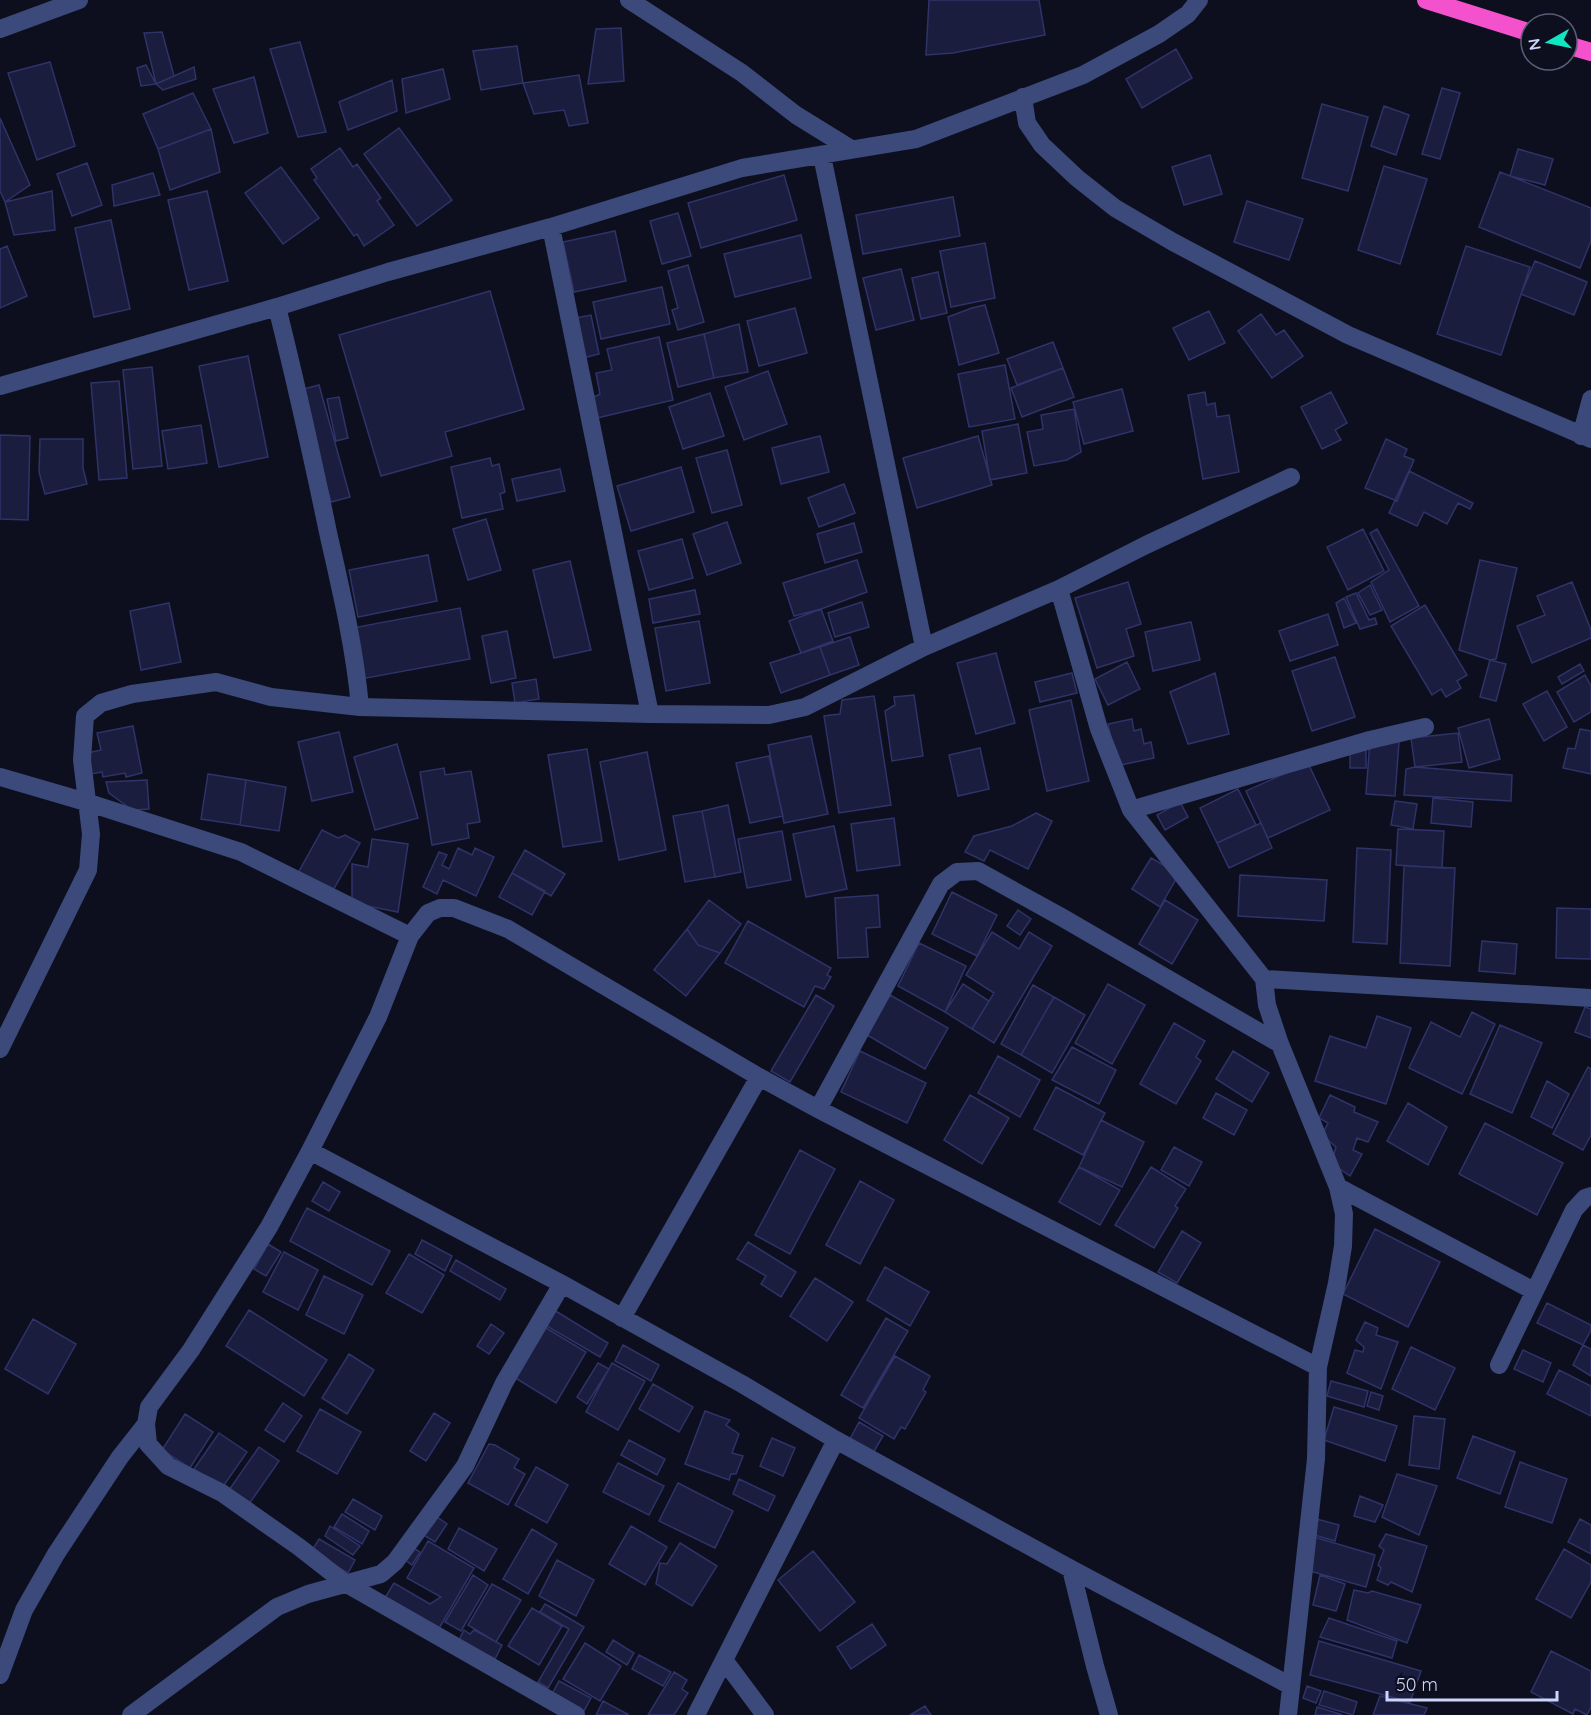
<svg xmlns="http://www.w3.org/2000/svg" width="1591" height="1715" font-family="Quicksand,sans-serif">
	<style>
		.building { fill: #1b1d3e; stroke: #2e3368; stroke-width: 1.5 }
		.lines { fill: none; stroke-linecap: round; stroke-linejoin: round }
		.minor { stroke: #3b4a7a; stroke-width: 18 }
		.highway { stroke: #f451cc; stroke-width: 18 }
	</style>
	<rect width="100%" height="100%" fill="#0d0f1e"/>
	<path class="building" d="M929,0h110l6,35 -92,18 -27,2z
		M621,28l3,53 -36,3 8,-55z
		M162,32l12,44 -18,8 -12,-51z
		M300,42l26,90 -28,5 -28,-88z
		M517,46l6,37 -42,7 -8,-39z
		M1176,49l16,29 -50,30 -16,-29z
		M50,62l25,84 -38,14 -29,-87z
		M146,65l10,19 -15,2 -4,-18z
		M194,67l2,12 -33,11 -7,-6z
		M443,69l7,30 -44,14 -4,-34z
		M579,75l9,48 -19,3 -5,-16 -30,4 -11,-31z
		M254,77l14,56 -34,10 -21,-54z
		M392,80l5,31 -49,19 -9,-28z
		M1442,88l18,5 -20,66 -18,-5z
		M193,93l18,36 -53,20 -15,-35z
		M1322,104l46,13 -20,74 -46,-13z
		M1384,106l25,9 -13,40 -25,-9z
		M0,118l30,67 -25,17 -5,-11z
		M399,128l53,72 -35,26 -53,-72z
		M211,129l9,43 -50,18 -12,-41z
		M340,148l13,19 4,-3 24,34 -4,3 17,24 -30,21 -7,-12 -3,2 -40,-56 3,-2 -6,-9z
		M1518,149l35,10 -8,26 -35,-9z
		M1210,155l12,39 -38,11 -12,-38z
		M87,163l15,42 -30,11 -15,-42z
		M1384,166l43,13 -27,85 -42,-14z
		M281,167l38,51 -36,26 -38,-51z
		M1500,172l91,36v33l-11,27 -101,-41z
		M153,173l7,22 -46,11 -2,-21z
		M784,175l13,45 -96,28 -13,-45z
		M52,191l3,39 -41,5 -9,-33z
		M207,191l21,90 -39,9 -21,-90z
		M953,197l7,39 -97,18 -7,-39z
		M1247,201l56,18 -14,41 -55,-18z
		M678,213l13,43 -29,8 -12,-43z
		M111,220l19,89 -36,8 -19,-89z
		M615,231l11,50 -52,11 -11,-50z
		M801,235l10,43 -76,19 -11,-43z
		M985,243l10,55 -44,9 -11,-56z
		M7,246l20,50 -27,12v-59z
		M1466,246l64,21 -29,88 -64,-21z
		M1535,261l52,21 -13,33 -53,-21z
		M688,265l16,57 -26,8 -6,-20 6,-2 -10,-37z
		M901,269l13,51 -38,10 -13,-52z
		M938,272l9,41 -26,6 -9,-41z
		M662,287l8,37 -69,15 -8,-37z
		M490,291l34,118 -79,23 7,24 -71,20 -42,-141z
		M985,305l14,48 -40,12 -11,-48 24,-9z
		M795,308l12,45 -48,13 -12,-45z
		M1209,311l16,32 -36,17 -16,-32z
		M1261,314l15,21 8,-5 19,26 -31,22 -34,-47z
		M591,315l8,39 -16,4 -8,-40z
		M739,324l9,48 -34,6 -10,-44z
		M704,334l10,44 -36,9 -11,-44z
		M659,337l14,63 -76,18 -5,-20 8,-4 -4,-21 16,-3 -5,-21z
		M1053,342l10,26 -46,17 -10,-26z
		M248,356l20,101 -49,10 -20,-101z
		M1005,365l10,54 -46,8 -11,-53z
		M152,367l10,99 -29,3 -10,-99z
		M1063,368l11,29 -52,20 -11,-29z
		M768,371l19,53 -43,16 -19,-53z
		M119,381l8,97 -28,2 -8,-97z
		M319,385l31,112 -19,5 -31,-112z
		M1122,389l11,42 -49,13 -11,-42z
		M1205,392l2,13 8,-2 2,14 12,-2 10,57 -36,7 -15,-84z
		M1331,392l16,31 -12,7 6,10 -19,9 -21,-42z
		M710,393l14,43 -41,13 -14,-42z
		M339,397l9,41 -12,3 -9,-42z
		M1074,409l7,43 -14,8 -33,6 -7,-34 16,-3 -2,-14z
		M1018,424l9,49 -37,7 -8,-49z
		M201,425l6,38 -39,6 -6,-38z
		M0,435l30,1 -2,84 -28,-1z
		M820,436l9,36 -48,12 -9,-36z
		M978,436l14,49 -75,23 -14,-50z
		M40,439h43v29l4,16 -42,10 -6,-22z
		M1386,439l21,10 -3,7 10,4 -17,41 -32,-13z
		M727,450l15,55 -30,8 -16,-55z
		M490,458l2,8 7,-2 6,28 -5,2 3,15 -41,9 -11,-51z
		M681,467l13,45 -63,19 -14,-45z
		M560,469l5,22 -48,10 -5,-22z
		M1409,471l64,32 -3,6 -12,-6 -11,21 -23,-12 -7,14 -28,-13z
		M844,484l11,29 -36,14 -11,-29z
		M486,519l15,51 -33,10 -15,-51z
		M727,522l14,41 -34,12 -14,-41z
		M854,523l8,29 -37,11 -8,-29z
		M1363,529l21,42 -36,19 -21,-43z
		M1377,529l42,77 -29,16 -19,-40 18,-12 -19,-37z
		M682,539l11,39 -44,12 -11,-39z
		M428,555l9,46 -79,16 -9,-47z
		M857,560l10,32 -46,17 -27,7 -11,-33z
		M1480,560l37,8 -21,91 -6,1 -31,-10z
		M570,561l21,89 -37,8 -21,-88z
		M1128,582l13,42 -15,5 8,27 -37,12 -22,-70z
		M1572,582l19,48v8l-59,25 -15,-37 28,-11 -8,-19z
		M1370,585l12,25 -12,5 -12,-22z
		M695,590l5,24 -47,9 -4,-24z
		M1356,593l13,27 6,-2 2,6 -17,5 -14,-32z
		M1344,598l12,25 -12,5 -8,-25z
		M862,602l7,25 -34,10 -7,-24z
		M169,603l12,59 -40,8 -11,-59z
		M1425,605l42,70 -10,6 4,7 -15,9 -5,-8 -9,6 -41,-69z
		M460,608l10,51 -109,20 -9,-51z
		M821,609l12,32 -32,12 -12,-32z
		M1328,614l10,31 -48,16 -11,-30z
		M699,621l11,62 -44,8 -11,-63z
		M1191,622l9,38 -47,11 -8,-39z
		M507,631l9,47 -25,5 -9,-47z
		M850,637l9,28 -29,10 -10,-28z
		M820,647l10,28 -49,18 -11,-30z
		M996,653l19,70 -39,11 -19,-71z
		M1335,657l20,60 -43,14 -20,-60z
		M1490,660l16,4 -10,37 -16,-4z
		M1127,662l13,27 -32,16 -13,-26z
		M1580,664l4,7 -22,13 -4,-7z
		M1072,673l5,20 -37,9 -5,-20z
		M1215,673l14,61 -41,10 -18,-52z
		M1585,675l6,11v26l-17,10 -17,-30z
		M536,679l3,20 -24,4 -3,-20z
		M1547,691l20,36 -23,14 -21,-37z
		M914,695l9,61 -31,5 -7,-50 10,-6 -1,-8z
		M874,696l17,109 -52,8 -15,-97 16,-2 2,-14z
		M1071,700l18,81 -42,10 -18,-81z
		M1132,719l2,12 7,-2 3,15 7,-2 3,16 -38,8 -8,-42z
		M1489,719l11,40 -31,9 -11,-40z
		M133,726l9,47 -16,4 -1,-4 -22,4 -1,-5 -11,2 -4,-21 14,-3 -4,-17z
		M1580,729l11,2v43l-28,-6 5,-20 7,1z
		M339,732l14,60 -41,9 -14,-59z
		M1458,733l4,29 -47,5 -4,-29z
		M811,736l17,78 -44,9 -16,-78z
		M1370,740l29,2 -4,54 -29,-2z
		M397,744l21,74 -43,12 -21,-73z
		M1366,747v21h-16v-18z
		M980,748l9,41 -31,7 -9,-41z
		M587,749l15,92 -39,6 -15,-92z
		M647,752l19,98 -47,10 -19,-98z
		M769,756l14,60 -33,7 -14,-60z
		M1308,763l22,47 -62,28 -22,-47z
		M1415,767l97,8 -1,26 -107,-6 2,-26z
		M444,768l1,7 26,-4 9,51 -13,2 2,14 -37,7 -12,-73z
		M208,774l38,6 -6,45 -39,-6z
		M147,780l2,29 -17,1 -23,-17 -3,-11z
		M246,780l40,7 -7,44 -39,-6z
		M1238,789l18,36 -39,18 -17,-35z
		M1433,798l40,4 -2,25 -40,-4z
		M1395,801l22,3 -4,25 -22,-4z
		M1180,802l8,15 -23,13 -8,-15z
		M728,805l13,67 -26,5 -13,-66z
		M702,811l13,66 -30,5 -12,-66z
		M1036,813l16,8 -24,48 -38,-19 -6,11 -19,-9 9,-16 38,-10z
		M894,818l6,47 -43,6 -6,-47z
		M1261,823l11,25 -43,20 -12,-25z
		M834,826l13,63 -41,8 -13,-63z
		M1398,829l46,2 -2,37 -46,-3z
		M322,830l16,8 7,-3 15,8 -28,49 -34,-19z
		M782,831l9,49 -44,8 -9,-49z
		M372,839l36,5 -10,68 -46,-9v-39l16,3z
		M458,848l14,7 3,-7 19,9 -18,39 -33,-16 -6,14 -14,-7 16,-35 8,3 -5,10 7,4z
		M1357,848l34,2 -4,94 -34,-2z
		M525,850l40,24 -14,22 -39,-23z
		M1151,858l28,16 -19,33 -28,-18z
		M1404,866l51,2 -5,98 -50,-3z
		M512,873l33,18 -13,24 -33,-18z
		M1240,875l87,5 -3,41 -86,-5z
		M952,892l45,23 -20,41 -45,-22z
		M878,895l2,32 -14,1 2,29 -30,1 -3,-60z
		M709,900l32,24 -21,29 -22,-8 -11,-16z
		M1165,900l33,20 -26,44 -33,-20z
		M1557,908l34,1v50l-35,-1z
		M1018,910l13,9 -11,16 -13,-9z
		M748,921l83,47 -4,7 4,2 -7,12 -9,-3 -11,21 -79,-44z
		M687,929l11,16 22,8 -34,43 -32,-26z
		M992,932l27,17 10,-17 23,14 -58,97 -22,-14 22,-36 -28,-18z
		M1482,941l35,3 -2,30 -36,-3z
		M919,943l47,23 -21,46 -47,-26z
		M963,984l26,17 -17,28 -27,-17z
		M1108,984l37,21 -33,59 -37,-21z
		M1033,985l21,12 -33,58 -20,-11z
		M816,995l18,11 -44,76 -19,-11z
		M890,995l58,33 -23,41 -58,-34z
		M1054,997l31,18 -33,58 -31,-18z
		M1585,1007l6,2v29l-16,-6z
		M1472,1012l23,12 -33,70 -53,-26 22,-46 29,15z
		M1377,1016l34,12 -25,76 -71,-23 15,-45 36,12z
		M1174,1023l31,18 -9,16 5,4 -25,43 -36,-20z
		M1500,1025l42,18 -30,70 -42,-19z
		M1072,1047l44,23 -17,34 -47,-24z
		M860,1051l66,32 -19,40 -66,-31z
		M1233,1051l36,22 -17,29 -36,-23z
		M998,1056l42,24 -20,37 -42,-24z
		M1588,1067l3,2v66l-8,15 -30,-16z
		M1547,1081l22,13 -17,34 -21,-11z
		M1056,1087l49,26 -22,42 -49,-26z
		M1216,1093l31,17 -13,25 -31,-17z
		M970,1095l39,23 -27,46 -38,-24z
		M1330,1095l25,12 -1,5 24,10 -10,20 -11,-4 -4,12 9,4 -12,22 -19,-13 5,-16 -14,-12 6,-12 -9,-5z
		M1408,1103l39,24 -19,38 -41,-24z
		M1101,1120l43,22 -22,45 -43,-20z
		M1485,1123l78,40 -26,52 -78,-41z
		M1174,1147l28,15 -13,24 -28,-16z
		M800,1150l35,19 -45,85 -35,-19z
		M1079,1167l41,23 -20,35 -41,-23z
		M1151,1167l35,22 -11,17 3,2 -24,40 -39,-23z
		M860,1181l34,19 -34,64 -34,-19z
		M323,1182l17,10 -11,19 -17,-10z
		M307,1208l83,43 -18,34 -82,-44z
		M1375,1229l65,33 -32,65 -65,-33z
		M1182,1231l19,12 -24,40 -19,-11z
		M422,1240l30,16 -7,15 -30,-17z
		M748,1242l48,30 -15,25 -20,-13 5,-8 -29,-17z
		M268,1244l13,8 -15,24 -12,-7z
		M284,1252l34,18 -20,40 -35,-18z
		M409,1254l35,21 -22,38 -36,-20z
		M456,1260l50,29 -6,11 -50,-29z
		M885,1267l44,25 -19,34 -43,-26z
		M324,1276l39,19 -19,39 -38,-19z
		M815,1278l38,24 -26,39 -37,-25z
		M1547,1303l44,22v5l-8,15 -46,-22z
		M249,1310l78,50 -23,36 -78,-50z
		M554,1310l54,33 -8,14 -55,-32z
		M886,1318l22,13 -45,77 -22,-13z
		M33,1319l43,25 -28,50 -43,-25z
		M1365,1322l13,6 -2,7 22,7 -17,47 -34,-16 8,-23 8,2 1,-5 -8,-7z
		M491,1324l13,9 -15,21 -12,-8z
		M541,1325l45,27 -30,51 -44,-27z
		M623,1345l36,20 -8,16 -36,-20z
		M1583,1345l8,4v27l-18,-11z
		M1411,1347l44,21 -20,42 -43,-21z
		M1523,1350l28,13 -8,19 -29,-13z
		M349,1354l25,16 -27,44 -25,-16z
		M895,1356l35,20 -7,14 3,2 -21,37 -4,-2 -7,12 -35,-21z
		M598,1363l11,6 -22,35 -10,-7z
		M612,1363l33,18 -27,49 -32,-18z
		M1559,1370l32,16v30l-44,-22z
		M1331,1381l37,10 -4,16 -37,-11z
		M653,1384l40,23 -14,25 -40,-23z
		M1371,1392l12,4 -4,14 -12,-4z
		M283,1403l19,13 -18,26 -19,-12z
		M1334,1407l63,19 -12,35 -61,-21z
		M320,1409l41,23 -24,42 -40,-23z
		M705,1411l25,9 -4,5 13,9 -7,19 11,3 -7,18h-5l-2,6 -44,-16z
		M434,1413l16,10 -24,38 -16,-10z
		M185,1414l28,18 -23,36 -28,-18z
		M1414,1416l31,3 -6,50 -30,-4z
		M859,1422l24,14 -10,17 -23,-14z
		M219,1433l28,19 -25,36 -28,-19z
		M1473,1436l42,16 -15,42 -43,-16z
		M772,1438l23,10 -12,28 -23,-10z
		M629,1440l36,19 -8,16 -36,-20z
		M489,1444l6,1 24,14 -5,9 11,6 -17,31 -40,-22z
		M259,1447l20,14 -30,43 -20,-14z
		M1520,1462l47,17 -15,44 -47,-16z
		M618,1463l46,23 -15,29 -46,-23z
		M536,1467l32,18 -21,38 -32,-18z
		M1397,1474l40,12 -18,49 -37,-18z
		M739,1479l36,17 -7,15 -35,-17z
		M678,1483l55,28 -18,37 -56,-27z
		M1360,1496l23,9 -8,17 -21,-6z
		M353,1499l29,17 -7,14 -30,-18z
		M342,1514l27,17 -7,13 -28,-17z
		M434,1515l13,9 -12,18 -13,-8z
		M1313,1518l26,7 -4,16 -24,-7z
		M1580,1519l11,6v29l-23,-12z
		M330,1526l30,20 -7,9 -28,-19z
		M631,1526l36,21 -22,38 -36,-21z
		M459,1528l38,21 -13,22 -36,-22z
		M532,1529l25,15 -29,50 -25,-15z
		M1386,1534l41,12 -15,46 -21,-10 -3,3 -11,-5 4,-12 -3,-3 6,-15 -5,-4z
		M1314,1537l61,18 -9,32 -56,-16z
		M319,1539l36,21 -7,13 -37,-21z
		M428,1541l46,27 -37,64 -54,-31 11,-18 36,21 11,-7 -34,-19z
		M680,1543l37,23 -25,40 -36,-22 4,-21 7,1z
		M412,1547l8,5 -8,13 -7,-5z
		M1564,1549l27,16v17l-20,36 -35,-19z
		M813,1551l42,51 -35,29 -42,-51z
		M557,1560l37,20 -18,36 -37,-20z
		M473,1575l15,10 -27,46 -16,-9z
		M1320,1575l25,9 -9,27 -23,-6z
		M492,1584l29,16 -25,42 -28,-17z
		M1354,1590l14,3 4,-2 49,14 -14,38 -60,-23z
		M545,1604l39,23 -36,61 -10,-6 31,-53 -29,-17z
		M532,1608l30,18 -23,39 -31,-19z
		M1329,1618l68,23 -5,17 -72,-21z
		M872,1624l14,21 -35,24 -14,-22z
		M464,1630l6,4 4,-4 28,15 -7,14 -36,-19z
		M613,1640l21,13 -7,12 -21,-13z
		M1319,1641l102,30 -11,31 -100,-27z
		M585,1643l36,23 -21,35 -37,-22z
		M1551,1651l40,20v36l-4,8 -12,-6 -2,5 -42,-22z
		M639,1655l32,17 -8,14 -31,-17z
		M674,1672l13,8 -5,9 6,4 -14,22h-26z
		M559,1681l32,17 -7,13 -32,-17z
		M1307,1686l14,5 -5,12 -13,-5z
		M1324,1691l33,11 -4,13 -34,-10z
		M1380,1696l47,12 -3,7h-51z
		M603,1701l26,14h-33z
		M925,1706l6,9h-21z
		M1317,1707l26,8h-28z"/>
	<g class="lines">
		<path class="minor" d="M629,0l113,73 54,42 55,34
			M0,29l79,-29
			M1023,97l4,26 15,22 35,33 38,30 58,34 175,93 243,104
			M822,156l102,491
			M551,227l99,487
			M277,307c19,76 36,153 52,230 13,57 26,113 31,170
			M0,386l277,-79 111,-35 163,-45 191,-59 174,-29 167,-64 76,-41 29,-20 11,-14
			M1581,436l10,-37
			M1059,589l40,140 32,81 239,-70 55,-13
			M0,777l86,25 155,50 169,84
			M1131,810l133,169 3,26 13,39 58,143 6,27 -1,32 -6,37 -19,84 -2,92 -28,256
			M1264,979l327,19
			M0,1049l88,-179 3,-36 -9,-74 3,-44 16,-13 31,-9 84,-12 55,15 89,10 290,7 119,1 36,-8 119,-60 135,-58 87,-44 145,-68
			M818,1109l123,-225 16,-12 21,-1 85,47 217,126
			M310,1151l252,133 180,100 94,56 235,129 220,117
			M1338,1187l196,104
			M622,1318l137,-241
			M1499,1365l75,-155 11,-12 6,-2
			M1071,1569l24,97 14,49
			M724,1660l41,55
			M0,1675l24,-65 32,-56 64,-97 26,-33
			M131,1715l146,-108 31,-13 73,-20 14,-12 70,-96 39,-83 58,-99
			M576,1715l-231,-132 -46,-36 -77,-54 -54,-27 -20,-22 -2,-20 3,-17 42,-57 78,-123 41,-76 68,-134 32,-81 18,-23 12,-5h14l54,21 251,148 59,32 500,258
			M696,1715l140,-275"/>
		<path class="highway" d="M1426,0l105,33
			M1567,45l24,7"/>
	</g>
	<g transform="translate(1549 42) rotate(261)"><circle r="28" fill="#0d0f1e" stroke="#5a5e77" stroke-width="1.5"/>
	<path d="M0-4.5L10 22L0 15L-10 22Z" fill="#0fe7c0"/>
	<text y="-9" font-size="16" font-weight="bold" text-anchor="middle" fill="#ced5fc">N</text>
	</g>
	<path d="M1387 1691v9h170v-9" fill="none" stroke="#ced5fc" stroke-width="3"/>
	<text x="1396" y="1691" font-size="18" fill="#ced5fc" stroke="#0d0f1e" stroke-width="4.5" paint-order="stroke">50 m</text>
</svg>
